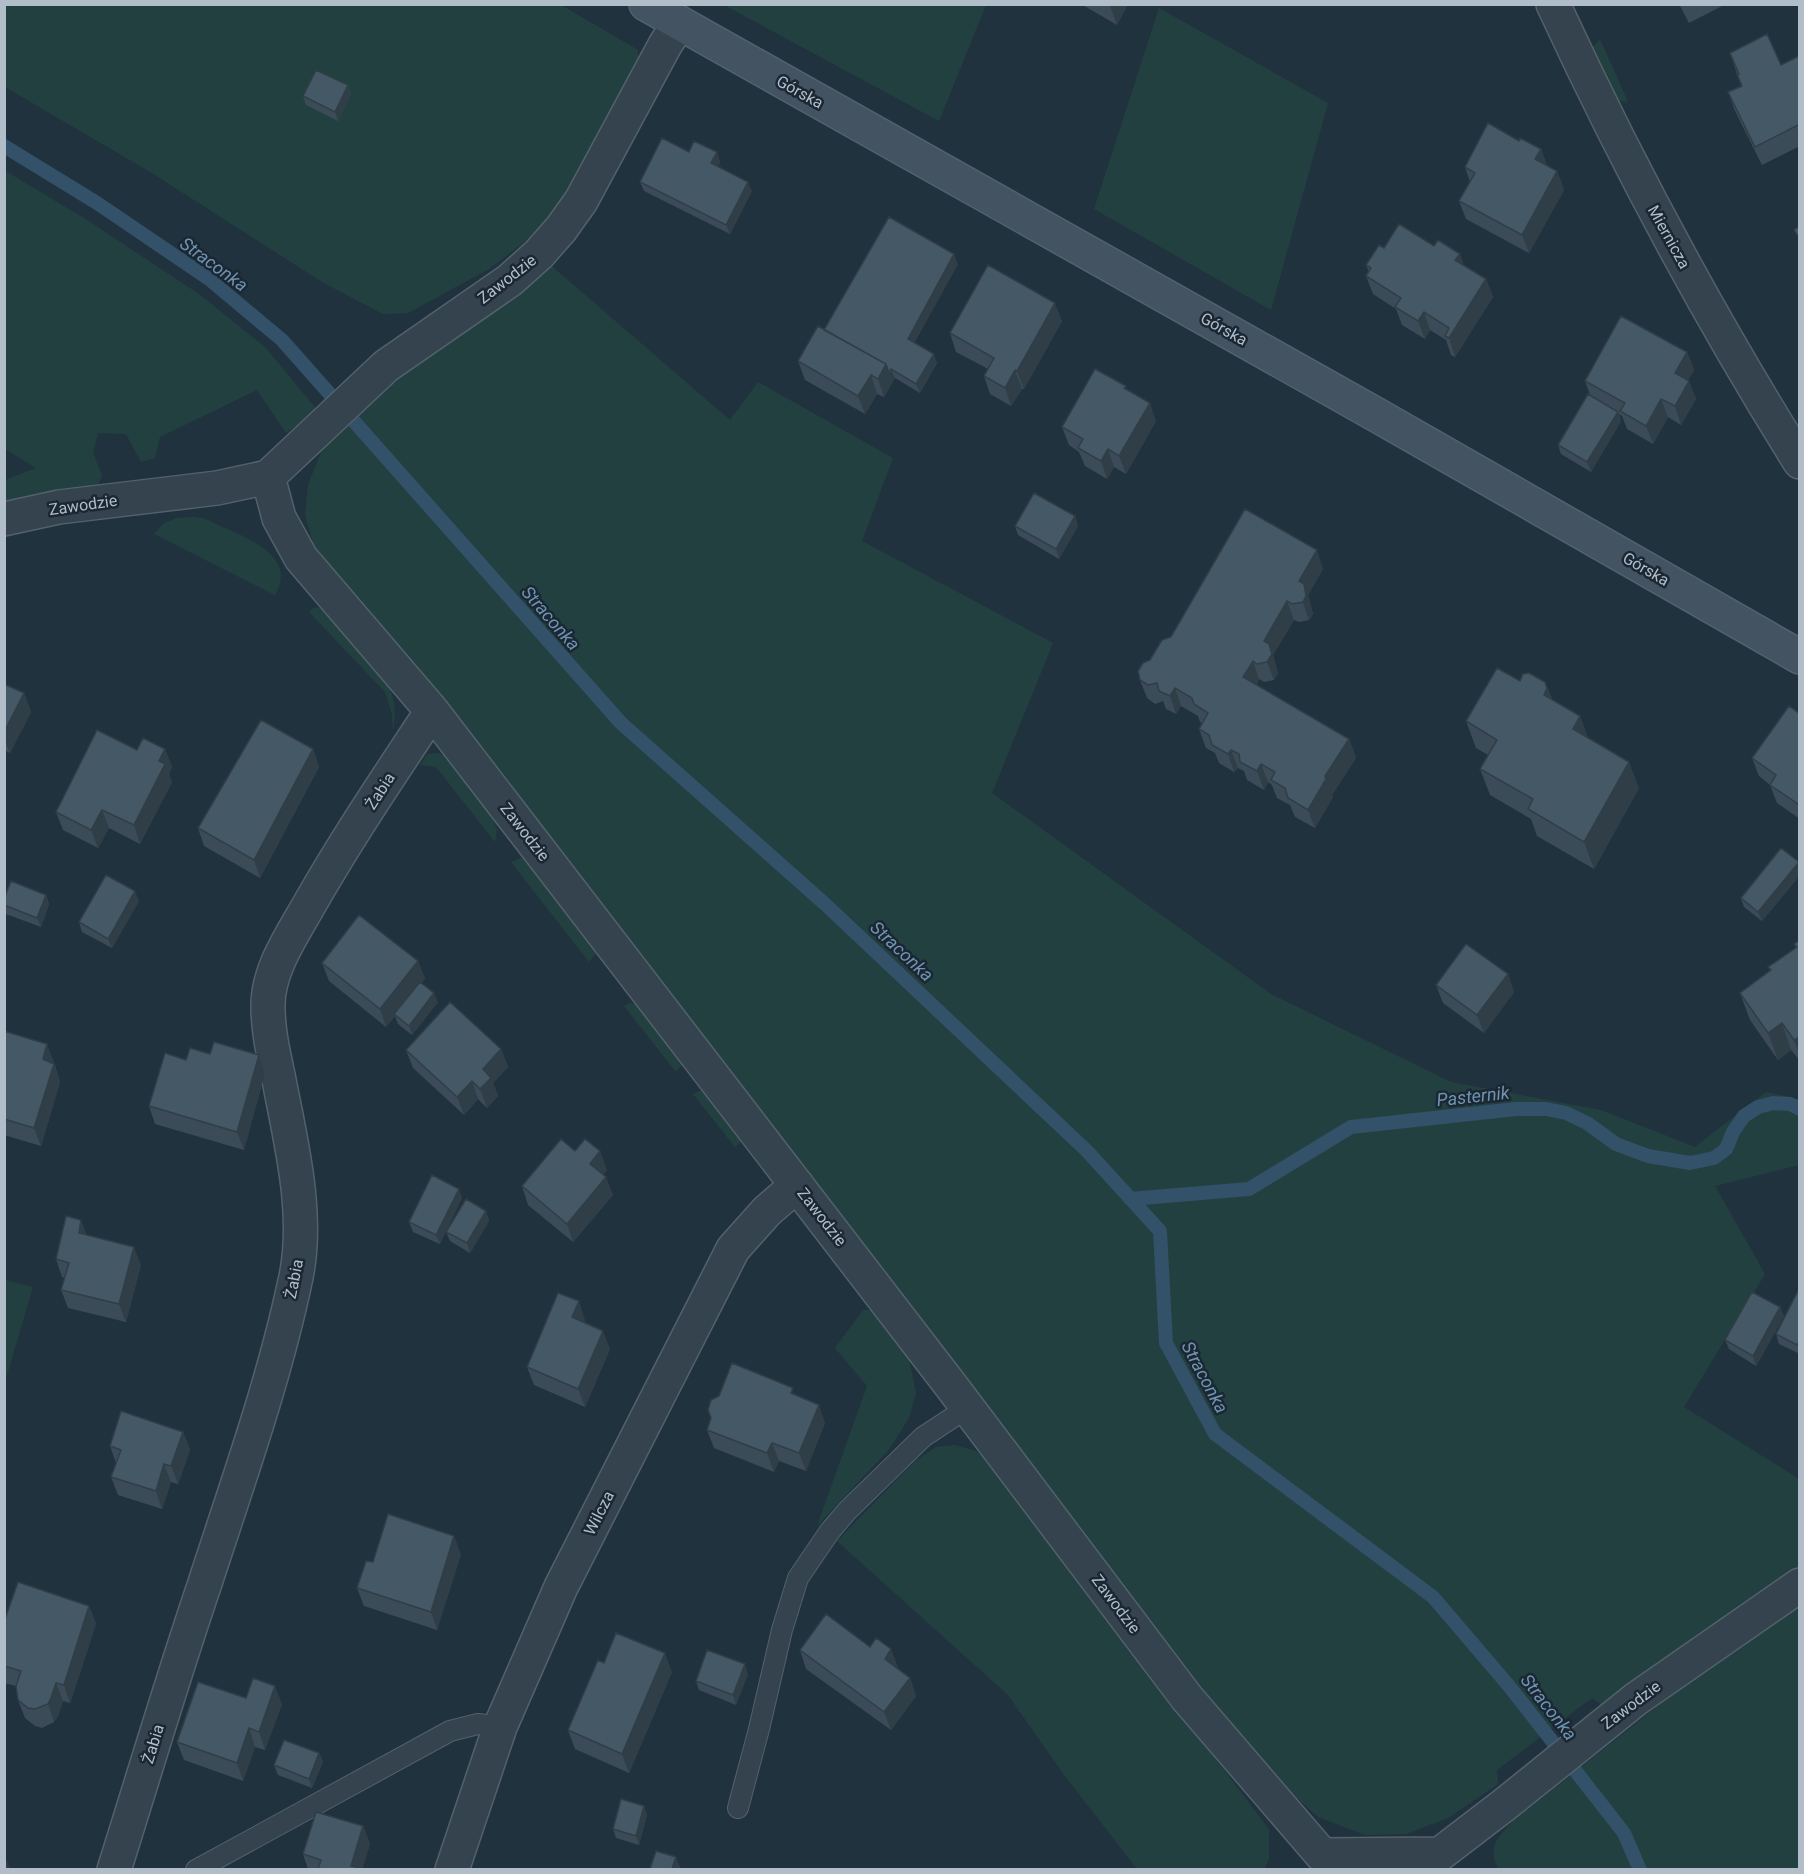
<svg xmlns="http://www.w3.org/2000/svg" width="1804" height="1874" font-family="Roboto,sans-serif">
	<style>
		.green { fill: #234040 }
		.lines { fill: none; stroke-linecap: round; stroke-linejoin: round }
		.stream { stroke: #335168; stroke-width: 14 }
		.lane-casing { stroke: #53616d; stroke-width: 22 }
		.street-casing { stroke: #53616d; stroke-width: 36 }
		.secondary-casing { stroke: #53616d; stroke-width: 36 }
		.lane { stroke: #35434f; stroke-width: 20 }
		.street { stroke: #35434f; stroke-width: 33 }
		.secondary { stroke: #435362; stroke-width: 33 }
		.wall { fill: #3b4c58 }
		.shaded-wall { fill: #303e47 }
		.building { fill: #455866; stroke: #303e47; stroke-width: 1.5 }
		.labels { text-anchor: middle; dominant-baseline: central; stroke-width: 5; stroke-linejoin: round; paint-order: stroke }
		.street-label { font-size: 16px; fill: #b1beca; stroke: #1b2834 }
		.water-label { font-size: 18px; font-style: italic; fill: #6f94b1; stroke: #1b2834 }
	</style>
	<rect width="100%" height="100%" fill="#21323f"/>
	<path class="green" d="M5,5h556l77,45v17l-60,116 -39,48 -50,38 -81,44 -25,1 -61,-32 -170,-109 -147,-86z
		M724,5h262l-47,116z
		M1159,8l169,95 -57,207 -177,-101z
		M1600,39l28,63 -14,-2 -24,-50z
		M4,170l83,50 112,74 67,54 52,63 -32,22 -29,-43 -97,47 -5,21 -14,4 -15,-28 -28,-1 -5,20 9,22 -4,11 -93,19v-25l31,-12 -31,-19z
		M547,262l183,158 28,-38 135,76 -31,83 191,102 -61,150 279,201 180,88 150,28 94,37 71,-55 33,7v66l-84,21 50,88 -81,133 115,72v93l-197,133 -10,-7 -95,72 1,14 -50,34 -42,16 -41,1 -47,-18 -68,-61 -271,-362 -80,-100 -457,-592 -128,-156 -9,-31 3,-30 15,-38 44,-48z
		M176,518c8,0 16,-2 24,0 8,1 17,7 25,10 27,12 72,30 50,67l-121,-61 9,-10z
		M315,607l8,2 64,74c9,18 9,30 6,49l-1,-18 -7,-22 -76,-80z
		M438,753l11,4 42,57 6,16 -2,12 -59,-75 -16,-2 7,-11z
		M523,857l73,96 -7,9 -78,-100z
		M631,1002l11,6 40,57 -6,7 -52,-66z
		M702,1090l40,51 -7,6 -42,-53z
		M5,1280l28,7 -28,95 -1,-102z
		M863,1310h14l30,39 9,44 -7,25 -21,33 -71,75 50,-140 -32,-38z
		M955,1445l21,6 18,17 275,361v30l-5,10h-127l-75,-97 -54,-77 -171,-154 78,-80 21,-14z
		M1799,1601v268l-300,1c-12,-23 -2,-32 14,-49l150,-119z"/>
	<g class="lines">
		<path class="stream" d="M4,146l93,57 112,76 73,61 339,383 204,181 262,247 73,80 6,112 49,91 218,163 76,89 115,147 16,37
			M1130,1199l119,-10 102,-62 165,-18h30l20,4 21,10 29,21 32,12 42,7 24,-5 12,-9 7,-17 11,-16 14,-9 15,-4 17,1 10,5"/>
		<defs>
			<path id="lane" d="M738,1808l21,-79 23,-99 16,-52 32,-47 18,-21 75,-73 44,-29
				M196,1870l254,-139 28,-7 22,3"/>
			<path id="street" d="M1553,4c73,158 155,311 247,458
				M268,477l11,41 22,40 131,153 520,676 235,311 135,157 118,-1 64,-49 132,-106 164,-114
				M4,519l55,-12 158,-19 51,-11 118,-111 124,-86 29,-26 22,-25 20,-28 84,-156 14,-22
				M114,1870c30,-95 58,-190 90,-284 33,-102 70,-204 92,-309 13,-64 -5,-134 -17,-197 -5,-24 -11,-48 -11,-73 -1,-36 24,-72 41,-102 38,-67 81,-130 123,-194
				M452,1870l48,-143 61,-140 172,-338 34,-38 30,-26"/>
			<path id="secondary" d="M646,4l729,410 425,243"/>
		</defs>
		<use href="#lane" class="lane-casing"/>
		<use href="#street" class="street-casing"/>
		<use href="#secondary" class="secondary-casing"/>
		<use href="#lane" class="lane"/>
		<use href="#street" class="street"/>
		<use href="#secondary" class="secondary"/>
	</g>
	<path class="wall" d="M1081,4h47l-11,21z
		M1679,4h47l-37,19z
		M1730,53l51,12 19,-7v88l-38,19 -27,-54 -7,-19 13,-6z
		M348,85l3,9 -13,27 -32,-16 -3,-9z
		M1519,141l22,8 6,17 10,5 7,19 -35,63 -63,-34 -7,-18 11,-19 -5,-15z
		M689,152h28l3,10 -2,5 34,24 -22,43 -86,-43 -4,-9z
		M1384,248l80,17 22,14 7,18 -38,60 -4,-2 -5,-15 -16,-10 -5,9 -23,-14 -6,-16 -23,-15 -7,-18 3,-4 -3,-7z
		M958,264l-44,79 23,20 -17,30 -25,-15 -11,19 -7,-3 -12,20 -60,-34 -7,-19 26,-31z
		M1062,321l-38,68h-2l-11,17 -21,-12 -6,-18 4,-7 -32,-17 -6,-19z
		M1687,352l7,18 -6,10 8,19 -15,26 -13,-8 -15,27 -26,-15 -5,-13 -3,-2 2,7 -30,51 -30,-18 -3,-9 32,-50 -5,-14z
		M1127,390l29,31 -30,53 -12,-7 -7,12 -22,-13 -6,-14 -10,-7 -7,-18z
		M1075,516l3,10 -19,33 -41,-24 -3,-9z
		M1323,569l-15,26 5,19 -4,6 -10,2 -5,-2 -21,35 5,18 -4,7 -10,2 -5,-3 -3,6 93,54 7,19 -24,37 1,2 -18,31 -20,-11 -5,-12 -13,-7 -5,-13 -4,-3 -4,8 -17,-10 -3,-9 -6,-3 -4,4 -15,-9 -4,-10 -9,-5 -7,-19 3,-6 -2,-1 -2,-6 -17,-10 -5,8 -10,-5 -3,-8 -8,3 -8,-6 -7,-18 10,-20 21,-23z
		M1545,682l7,17 28,17 8,22 51,50 -45,81 -57,-33 -6,-17 -41,-24 -10,-26 8,-14 -12,-7 -10,-27z
		M4,684l20,9 7,19 -21,41 -6,-3z
		M1800,714v105l-23,-16 -7,-18 -11,-9 -7,-18z
		M165,749l7,18 -3,7 3,8 -32,62 -31,-16 -11,20 -35,-18 -7,-18 81,-62z
		M313,749l6,18 -59,111 -56,-32 -6,-18z
		M1799,862l1,13 -38,46 -18,-14 -3,-9z
		M46,895l3,9 -8,23 -35,-13 -2,-3v-12z
		M139,901l-27,47 -30,-16 -3,-10z
		M1800,940v121l-9,-11 -13,10 -28,-40 -10,-27 30,-22 -2,-4 28,-19 -2,-4z
		M418,961l7,18 -4,4 17,19 -26,33 -14,-11 -3,-8 -9,11 -57,-46 -7,-18z
		M1436,985l78,7 -30,41 -41,-30z
		M4,1031l50,31 6,20 -19,64 -37,-11z
		M501,1049l7,18 -15,16 5,13 -11,12 -9,-9 -14,16 -51,-47 -7,-18z
		M210,1054l49,1 6,18 -21,77 -89,-26 -6,-18 37,-46z
		M575,1151l32,19 -4,4 10,21 -40,47 -45,-37 -6,-19z
		M462,1198l-22,46 -27,-12 -4,-10z
		M486,1211l3,10 -19,32 -20,-12 -4,-9z
		M87,1235l54,30 -15,57 -58,-14 -7,-18 4,-12 -3,-1 -6,-18z
		M1800,1287v67l-21,-10 -3,-10z
		M1780,1307l4,9 -28,50 -27,-17 -4,-9z
		M585,1320l-1,3 26,26 -25,58 -51,-22 -7,-18z
		M795,1395l30,28 -19,48 -27,-10 -5,11 -60,-24 -7,-18z
		M183,1432l7,18 -12,34 -7,-2 -9,27 -44,-14 -7,-18 5,-14 -6,-17z
		M461,1554l-24,76 -73,-24 -7,-18 16,-26z
		M89,1606l7,18 -26,79 -7,-2 -5,15 -4,6 -12,6 -7,-2 -10,-8 -7,-18 -2,-14 -12,-3v-61z
		M870,1647l28,20 -1,1 13,10 6,18 -25,34 -85,-61 -6,-19z
		M604,1663l68,9 -43,101 -54,-24 -7,-19z
		M748,1674l-12,31 -37,-15 -3,-9z
		M246,1698l36,6 -17,46 -10,-3 -12,34 -59,-21 -7,-18z
		M319,1753l4,9 -11,26 -34,-13 -4,-10z
		M647,1815l-8,30 -23,-7 -3,-9z
		M363,1826l7,18 -8,25h-54l-5,-15z"/>
	<path class="shaded-wall" d="M1111,4h17l-11,21 -7,-19z
		M348,85l3,9 -13,27 -3,-9z
		M1541,149l6,18 -12,-8z
		M717,152l3,10 -5,11 -4,-10z
		M1557,171l7,19 -35,63 -7,-18z
		M748,182l4,9 -22,43 -4,-9z
		M954,254l4,10 -47,85 -3,-10z
		M1460,254l6,18 -11,-12z
		M1486,279l7,18 -38,60 -6,-19z
		M1055,303l7,18 -38,68 -7,-18z
		M1424,312l6,18 -5,9 -7,-18z
		M1687,352l7,18 -12,21 -7,-18z
		M934,354l3,9 -17,30 -4,-9z
		M886,364l5,5 4,9 -11,19 -6,-18z
		M1015,370l7,19 -11,17 -6,-18z
		M871,375l6,19 -12,20 -7,-18z
		M1689,381l7,18 -15,26 -6,-19z
		M1661,399l7,18 -15,27 -7,-18z
		M1150,403l6,18 -30,53 -7,-18z
		M1618,412l3,9 -30,51 -4,-10z
		M1108,449l6,18 -7,12 -6,-18z
		M1075,516l3,10 -19,33 -3,-10z
		M1317,550l6,19 -15,26 5,19 -4,6 -6,-18 -4,-21z
		M1287,601l7,19 -21,35 5,18 -4,7 -7,-18 -3,-21z
		M1253,661l6,18 -9,16 -7,-18z
		M1545,682l12,33 -13,-20z
		M1175,688l6,18 -5,8 -6,-18z
		M24,693l7,19 -21,41 -6,-15v-6z
		M1580,716l10,27 -17,-14z
		M1349,739l7,19 -24,37 1,2 -18,31 -7,-18 17,-34z
		M165,749l7,18 -3,7 3,8 -32,62 -6,-19 25,-64z
		M313,749l6,18 -59,111 -6,-18z
		M1231,750l7,18 -4,4 -6,-18z
		M1629,762l10,26 -45,81 -10,-27z
		M1261,764l7,18 -4,8 -7,-19z
		M102,810l7,18 -11,20 -7,-18z
		M1799,862l1,13 -38,46 -4,-9z
		M135,891l4,10 -27,47 -4,-9z
		M46,895l3,9 -8,23 -4,-9z
		M418,961l7,18 -29,36 -2,-1 1,2 -9,11 -6,-18z
		M1508,974l6,18 -30,41 -7,-18z
		M434,993l4,9 -26,33 -3,-9z
		M1782,1023l9,27 -13,10 -10,-27z
		M1800,1037v18l-6,-15z
		M47,1044l7,18 -5,16 -6,-19z
		M501,1049l7,18 -15,16 5,13 -11,12 -7,-19 3,-20z
		M259,1055l6,18 -21,77 -7,-18z
		M54,1064l6,18 -19,64 -7,-18z
		M472,1081l6,18 -14,16 -7,-18z
		M600,1151l7,19 -11,12 -6,-18z
		M606,1177l7,18 -40,47 -6,-18z
		M459,1189l3,9 -22,46 -4,-9z
		M486,1211l3,10 -19,32 -3,-10z
		M81,1220l7,18 -9,-5z
		M134,1247l7,18 -15,57 -7,-18z
		M579,1301l6,19 -7,16 -6,-19z
		M1780,1307l4,9 -28,50 -3,-10z
		M603,1331l7,18 -25,58 -7,-18z
		M819,1405l6,18 -19,48 -7,-18z
		M183,1432l7,18 -12,34 -7,-18z
		M772,1443l7,18 -5,11 -7,-19z
		M164,1464l7,18 -9,27 -6,-18z
		M454,1536l7,18 -24,76 -6,-18z
		M89,1606l7,18 -26,79 -6,-18z
		M891,1649l7,18 -7,10 -6,-18z
		M665,1653l7,19 -43,101 -7,-19z
		M745,1664l3,10 -12,31 -3,-10z
		M910,1678l6,18 -25,34 -7,-18z
		M56,1683l7,18 -5,15 -4,6 -6,-18z
		M275,1686l7,18 -17,46 -6,-18z
		M249,1728l6,19 -12,34 -6,-18z
		M319,1753l4,9 -11,26 -3,-9z
		M644,1806l3,9 -8,30 -3,-9z
		M363,1826l7,18 -8,25 -11,-3z
		M4,1854l6,15h-6z
		M676,1857l5,12h-9z"/>
	<path class="building" d="M1767,34l14,31 18,-9 1,2v66l-45,23 -27,-55 14,-6 -5,-12h2l-9,-21z
		M316,70l32,15 -13,27 -32,-16z
		M1488,123l31,18 1,-3 21,11 -6,10 22,12 -35,64 -63,-34 16,-28 -10,-6z
		M662,138l27,14 5,-11 23,11 -6,11 37,19 -22,43 -86,-43z
		M889,217l65,37 -46,85 26,15 -18,30 -25,-15 -2,4 -3,-9 -62,-34z
		M1399,224l35,22 4,-6 22,14 -5,6 31,19 -37,59 -4,-2 4,-8 -25,-16 -6,9 -23,-14 6,-9 -35,-22 5,-8 -5,-3 13,-20 5,3z
		M1800,226v13l-6,-9z
		M988,265l67,38 -38,68 -2,-1 -10,18 -21,-12 10,-18 -44,-25z
		M1621,316l66,36 -12,21 14,8 -14,25 -14,-7 -15,27 -26,-15 5,-8 -40,-22z
		M818,326l68,38 -8,15 -7,-4 -13,21 -60,-35z
		M1095,369l31,17 -2,2 26,15 -31,53 -11,-7 -7,12 -23,-13 5,-9 -21,-12z
		M1588,394l30,18 -31,50 -29,-17z
		M1034,493l41,23 -19,33 -41,-23z
		M1245,509l72,41 -18,31 5,3 2,12 -3,6 -11,2 -5,-3 -23,40 5,3 3,10 -5,8 -10,2 -4,-3 -10,16 106,62 -24,37 1,3 -18,31 -20,-12 -3,-10 -14,-8 4,-8 -14,-8 -4,7 -17,-9 -1,-8 -8,-4 -3,4 -16,-9 -3,-10 -10,-6 9,-16 -14,-9 -2,-6 -17,-10 -5,8 -11,-5 -2,-8 -9,2 -8,-5 -2,-9 5,-8 7,-3 12,-20 9,-3z
		M1497,668l23,13 3,-7 6,-1 16,9 2,6 -3,7 36,21 -7,13 56,33 -45,80 -56,-33 5,-10 -53,-30 17,-29 -31,-19z
		M4,684l20,9 -20,39z
		M1789,706l11,8v89l-2,1 -28,-19 6,-10 -24,-17z
		M261,720l52,29 -59,111 -56,-32z
		M97,730l40,20 6,-12 22,11 -6,12 6,3 -31,61 -32,-15 -11,20 -35,-18z
		M1781,848l18,14 -41,50 -17,-14z
		M106,875l29,16 -27,48 -29,-17z
		M11,881l35,14 -9,23 -33,-13v-6z
		M359,915l59,46 -38,48 -58,-46z
		M1800,940v97l-6,3 -12,-17 -14,10 -28,-40 31,-23 -3,-3 29,-20 -3,-3z
		M1466,944l42,30 -31,41 -41,-30z
		M420,982l14,11 -25,33 -15,-12z
		M450,1002l51,47 -18,20 8,9 -11,11 -8,-8 -15,16 -51,-47z
		M4,1031l43,13 -4,15 11,5 -20,64 -30,-9z
		M214,1042l45,13 -22,77 -88,-26 16,-53 21,7 4,-12 20,6z
		M561,1139l14,12 10,-12 15,12 -10,13 16,13 -39,47 -45,-38z
		M432,1175l27,14 -23,46 -27,-13z
		M466,1199l20,12 -19,32 -21,-11z
		M66,1216l15,4 -2,13 55,14 -15,57 -58,-14 8,-27 -13,-4z
		M1800,1287v54l-3,4 -21,-11z
		M1752,1292l28,15 -27,49 -28,-16z
		M558,1293l21,8 -7,16 31,14 -25,58 -51,-22z
		M732,1363l61,25 -2,5 28,12 -20,48 -27,-10 -5,10 -60,-23 4,-12 -3,-8 3,-10 8,-4z
		M121,1411l62,21 -12,34 -7,-2 -8,27 -45,-14 10,-27 -11,-4z
		M388,1514l66,22 -23,76 -74,-24 9,-27 7,1z
		M18,1582l71,24 -25,79 -8,-2 -5,15 -3,6 -13,5 -7,-1 -10,-8 -2,-14 5,-15 -17,-5v-44z
		M826,1614l44,33 6,-9 15,11 -6,10 25,19 -26,34 -84,-62z
		M616,1633l49,20 -43,101 -54,-24 30,-70 6,3z
		M707,1650l38,14 -12,31 -37,-14z
		M253,1678l22,8 -16,46 -10,-4 -12,35 -60,-21 21,-60 48,16z
		M284,1740l35,13 -10,26 -35,-14z
		M621,1799l23,7 -8,30 -23,-7z
		M316,1812l47,14 -12,40 11,3h-44l3,-9 -18,-6z
		M656,1851l20,6 -4,12h-22z"/>
	<g class="labels">
		<g class="street-label">
			<text transform="translate(800 92) rotate(29)">Górska</text>
			<text transform="translate(1669 237) rotate(61)">Miernicza</text>
			<text transform="translate(507 279) rotate(-38)">Zawodzie</text>
			<text transform="translate(1224 329) rotate(29)">Górska</text>
			<text transform="translate(83 505) rotate(-8)">Zawodzie</text>
			<text transform="translate(1646 569) rotate(30)">Górska</text>
			<text transform="translate(380 791) rotate(-57)">Żabia</text>
			<text transform="translate(525 832) rotate(52)">Zawodzie</text>
			<text transform="translate(822 1217) rotate(52)">Zawodzie</text>
			<text transform="translate(294 1279) rotate(-79)">Żabia</text>
			<text transform="translate(599 1513) rotate(-63)">Wilcza</text>
			<text transform="translate(1116 1604) rotate(53)">Zawodzie</text>
			<text transform="translate(1631 1705) rotate(-37)">Zawodzie</text>
			<text transform="translate(153 1744) rotate(-73)">Żabia</text>
		</g>
		<g class="water-label">
			<text transform="translate(214 264) rotate(36)">Straconka</text>
			<text transform="translate(551 618) rotate(49)">Straconka</text>
			<text transform="translate(902 951) rotate(43)">Straconka</text>
			<text transform="translate(1473 1096) rotate(-6)">Pasternik</text>
			<text transform="translate(1205 1377) rotate(62)">Straconka</text>
			<text transform="translate(1549 1707) rotate(52)">Straconka</text>
		</g>
	</g>
	<rect width="1804" height="1874" fill="none" stroke="#b1beca" stroke-width="12"/>
</svg>
